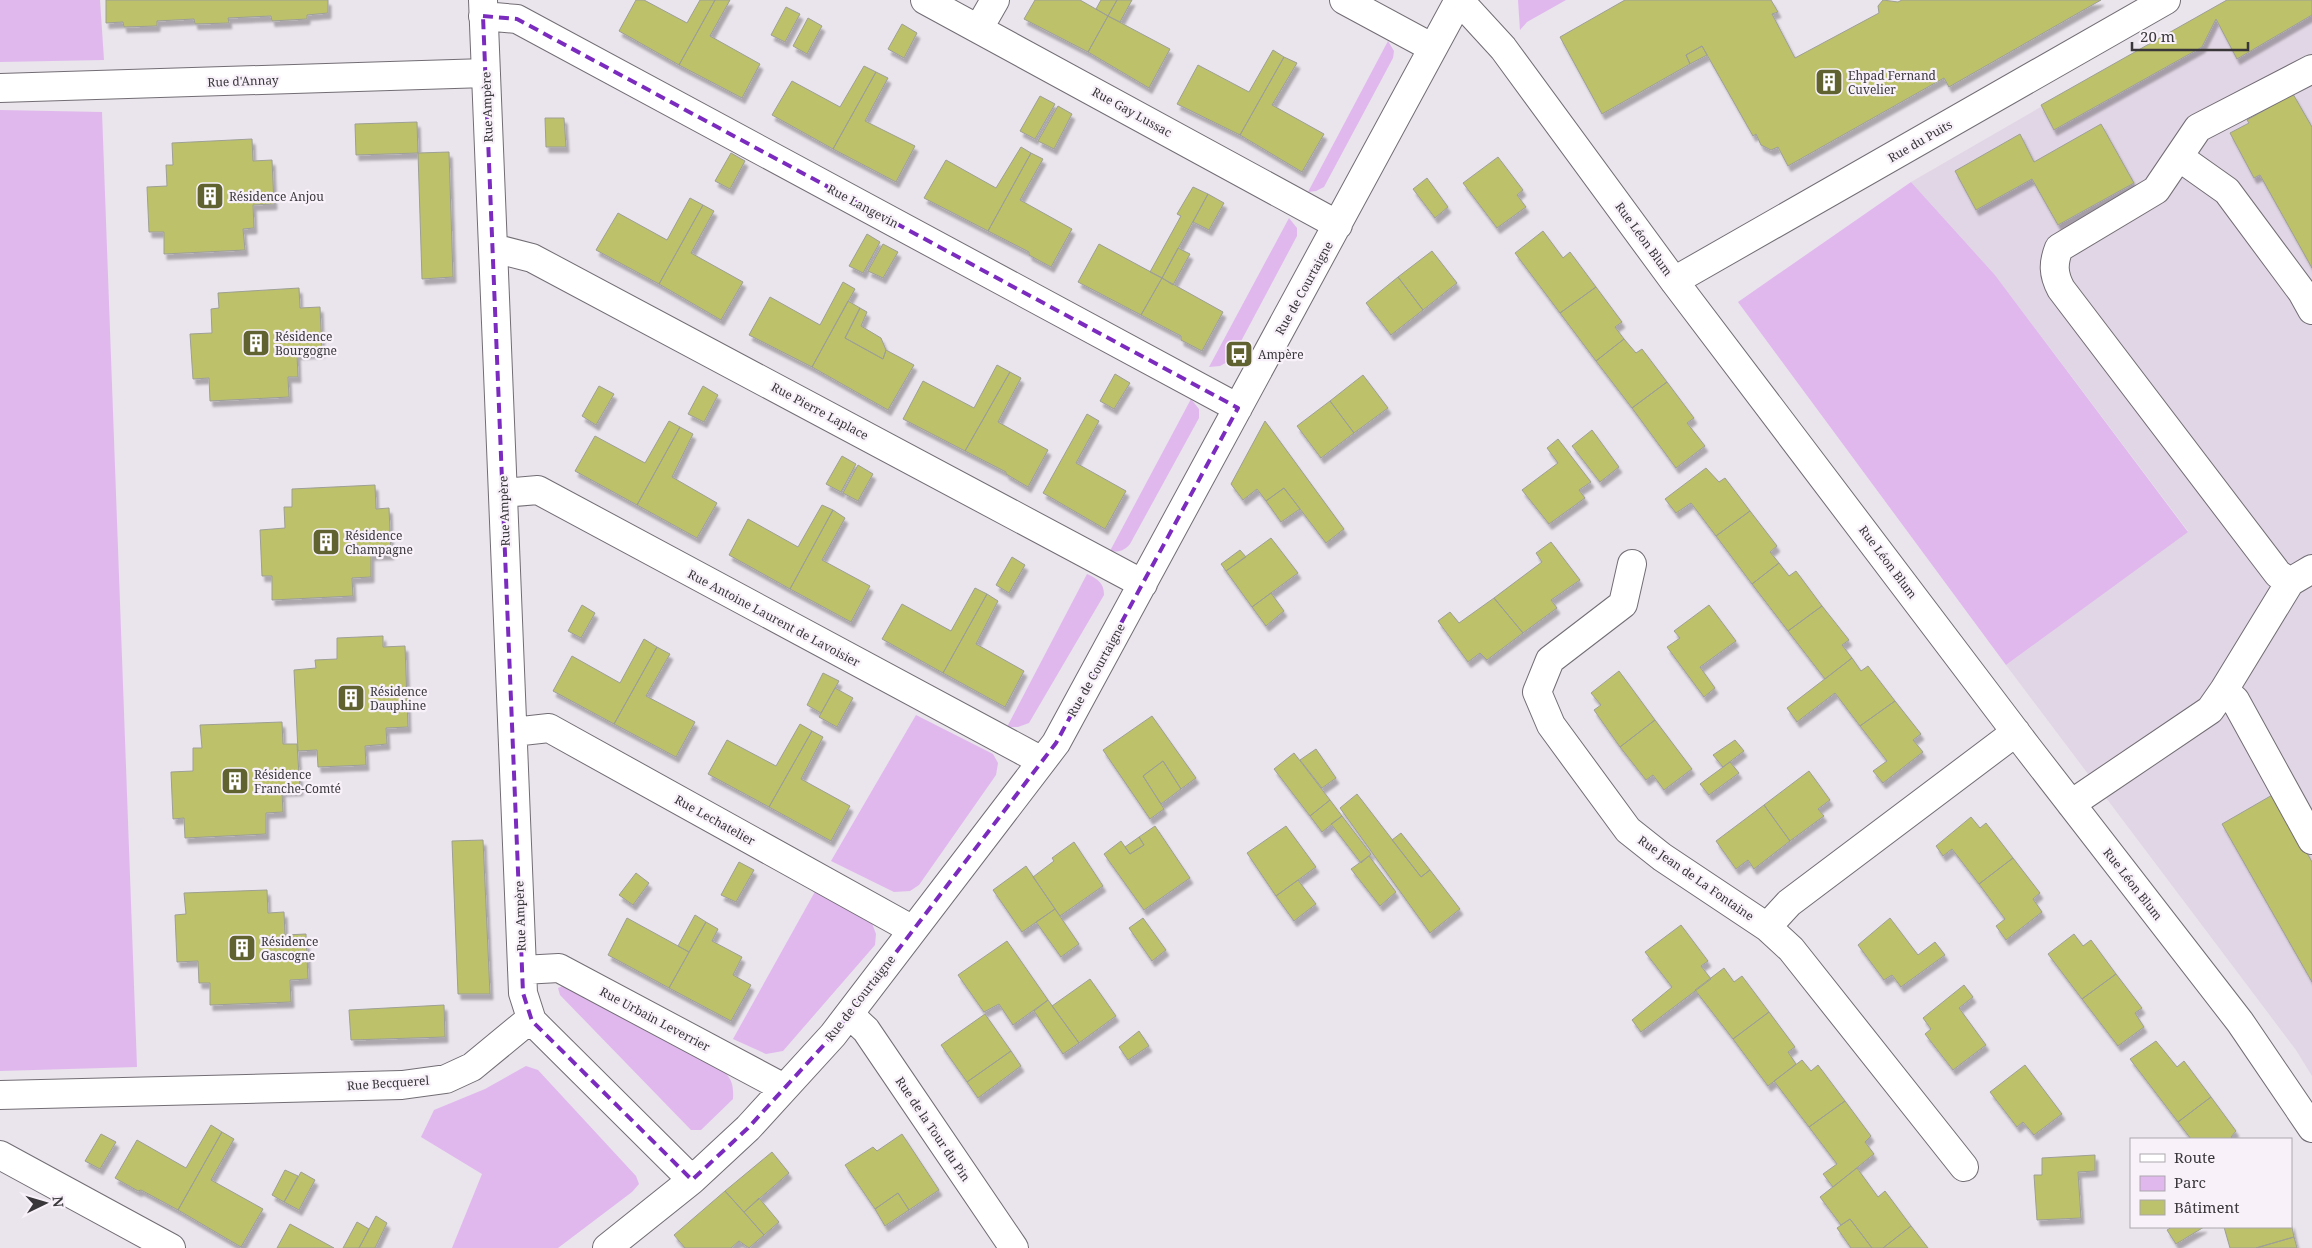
<svg xmlns="http://www.w3.org/2000/svg" width="2312" height="1248" font-family="'Noto Serif',serif">
	<style>
		.built { fill: #e1d6e5 }
		.green { fill: #e0b8ee }
		.building { fill: #bcc16b; stroke: #9e9f96; filter: url(#shadow) }
		.lines { fill: none; stroke-linecap: round; stroke-linejoin: round }
		.minor-casing { stroke: #726d74; stroke-width: 30 }
		.minor { stroke: #fff; stroke-width: 28 }
		.marked { fill: none; stroke: #7b2cbf; stroke-width: 4; stroke-dasharray: 10 6; stroke-linejoin: round }
		.labels { text-anchor: middle; dominant-baseline: central; stroke-width: 4.5; stroke-linejoin: round; paint-order: stroke }
		.poi-label { font-size: 12px; fill: #39373a; stroke: #f8f1fa; text-anchor: start }
		.street-label { font-size: 12px; fill: #39373a; stroke: #f8f1fa }
	</style>
	<defs>
		<filter id="shadow"><feDropShadow dx="3" dy="5.5" stdDeviation="1" flood-color="#0004"/></filter>
	</defs>
	<rect width="100%" height="100%" fill="#eae4ec"/>
	<path class="built" d="M2226,0h86v1076l-16,-26 -290,-385 182,-134 -193,-256 -84,-93z"/>
	<path class="green" d="M0,0h100l4,60 -104,2z
		M1518,0h48l-39,22 -7,8z
		M1388,41l6,10 -1,7 -69,129 -8,4 -8,1z
		M0,110l102,2 35,955 -137,4z
		M1911,182l84,93 193,257 -182,133 -268,-363z
		M1289,218l8,10v8l-66,124 -11,6 -11,1z
		M1191,399l8,10v9l-69,126c-5,6 -11,9 -20,7z
		M1087,574c11,5 17,9 17,21l-75,128 -11,4h-11z
		M916,715l77,39 5,9 -2,12 -77,110 -9,6 -16,1 -63,-31z
		M817,888l53,30 6,16 -1,11 -92,106 -17,3 -33,-15z
		M567,984l149,80c14,13 18,16 17,35l-32,31h-10l-131,-135 -2,-7z
		M526,1066l12,4 98,106 3,8 -7,8 -74,56h-106l30,-74 -61,-37 13,-27 51,-21z"/>
	<path class="building" d="M106,0h222v13l-21,2v4l-35,2 -1,-5 -43,2 1,5 -34,1 -1,-5 -37,2v5l-33,1 -1,-5 -17,1z
		M636,0h8l43,23 13,-23h15l-36,65 -60,-34z
		M715,0h15l-20,36 50,28 -18,34 -63,-33z
		M1035,0h45l28,16 -20,36 -64,-33z
		M1101,0h16l-9,16 -12,-7z
		M1117,0h15l-12,22 -12,-6z
		M1625,0h146l7,12 -6,2 23,44 84,-45 -1,-7 5,-6 15,2 4,-2h199l-152,87 -5,-9 -156,88 -10,-19 -7,3 -10,-5 -5,-11 -3,2 -51,-90 -16,9 4,9 -88,50 -42,-77z
		M2227,0h85v15l-75,44 -21,-40 -14,28 -148,83 -13,-25z
		M786,7l14,7 -15,28 -14,-7z
		M1108,16l62,33 -21,39 -61,-36z
		M808,18l14,8 -15,28 -14,-8z
		M902,24l15,9 -13,25 -16,-9z
		M1702,46l5,9 -17,9 -4,-9z
		M1273,50l11,7 -44,78 -63,-31 21,-39 51,27z
		M1284,57l13,6 -25,42 52,29 -22,38 -62,-37z
		M864,66l12,6 -43,77 -61,-34 20,-34 48,26z
		M876,72l12,6 -23,43 50,25 -19,36 -63,-33z
		M2293,94l19,33v141l-52,-93 -6,3 -24,-45 19,-10 -2,-3z
		M1040,96l15,8 -20,35 -15,-8z
		M1058,106l14,8 -18,35 -16,-8z
		M545,118h19l2,29h-20z
		M417,122l1,31 -62,2 -1,-31z
		M2101,124l33,59 -76,42 -26,-46 -56,31 -21,-39 65,-37 14,28z
		M252,139l1,22 19,-1 2,44 -21,1 1,23 -11,1 2,21 -81,4v-22h-15l-2,-45 20,-1 -1,-21h7l-1,-22z
		M1021,147l10,6 -43,78 -64,-33 22,-38 50,28z
		M449,152l4,125 -31,2 -4,-126z
		M731,153l14,8 -15,28 -15,-8z
		M1031,153l12,6 -23,41 52,29 -21,38 -22,-12v-3l-41,-21z
		M1498,157l25,33 -6,5 9,12 -29,21 -34,-45z
		M1427,178l21,29 -13,11 -22,-29z
		M1193,187l15,7 -46,84 -12,-6 31,-56 -4,-2z
		M1208,194l16,9 -15,27 -16,-8z
		M690,198l13,7 -44,79 -63,-34 22,-37 49,27z
		M703,205l11,6 -23,42 52,29 -22,38 -62,-36z
		M1543,231l20,27 7,-6 26,35 -36,26 -45,-60z
		M867,234l13,8 -17,31 -14,-7z
		M883,244l15,8 -15,26 -15,-7z
		M1099,244l63,34 -21,37 -63,-33z
		M1178,248l12,6 -17,31 -11,-7z
		M1432,251l25,32 -34,27 -25,-33z
		M1398,277l25,33 -32,25 -25,-32z
		M1162,278l61,34 -21,39 -21,-11v-4l-40,-21z
		M843,282l12,7 -43,78 -63,-32 21,-38 50,28z
		M1596,287l26,35 -7,5 9,12 -28,22 -36,-48z
		M299,288l1,20 20,-1 2,45 -25,2 1,23h-10l1,20 -79,4 -1,-23 -16,1 -3,-45 22,-1 -1,-24 8,-1 -1,-15z
		M848,301l12,7 -15,30 38,21 3,-9 28,15 -26,45 -76,-43z
		M860,308l7,4 -6,14 20,12 5,12 -3,9 -38,-21z
		M1624,339l12,14 6,-4 25,33 -35,26 -36,-47z
		M997,365l13,7 -45,79 -62,-32 20,-38 51,27z
		M1010,372l11,6 -23,44 50,28 -20,37 -22,-13v-2l-41,-21z
		M1115,374l15,9 -16,26 -14,-8z
		M1363,375l25,33 -34,25 -24,-32z
		M1667,382l27,36 -7,5 18,23 -29,22 -44,-60z
		M599,386l15,8 -18,31 -14,-9z
		M703,386l15,9 -14,27 -16,-8z
		M1330,401l24,32 -33,25 -24,-32z
		M1087,414l12,7 -23,42 50,28 -21,38 -62,-36z
		M669,421l11,6 -43,78 -62,-34 20,-35 50,27z
		M1265,421l79,108 -18,14 -42,-55 -18,13 -9,-12 -14,11 -12,-16z
		M680,427l13,7 -21,43 45,26 -20,35 -60,-33z
		M1592,430l27,37 -19,15 -28,-36z
		M1558,439l33,43 -12,8 6,8 -36,26 -27,-34 36,-27 -11,-15z
		M842,456l14,8 -15,28 -15,-8z
		M858,465l15,9 -15,27 -15,-8z
		M1706,468l13,14 6,-4 25,33 -34,25 -25,-33 -15,10 -11,-14z
		M375,485l1,24 13,-1 2,46 -20,1v22l-19,1 1,18 -81,4v-24h-10l-2,-46 25,-2 -1,-21h8v-18z
		M1284,488l16,21 -19,13 -15,-21z
		M822,505l11,5 -43,79 -61,-34 19,-36 50,28z
		M833,510l12,8 -23,42 48,26 -19,36 -61,-33z
		M1750,511l27,35 -7,6 9,11 -27,21 -36,-48z
		M1271,538l27,35 -46,34 -26,-36z
		M1551,542l29,38 -29,20 6,8 -34,25 -29,-35 48,-36 -6,-9z
		M1240,550l6,7 -20,14 -5,-7z
		M1012,557l13,8 -16,28 -13,-8z
		M1779,563l10,13 7,-5 26,35 -34,25 -36,-47z
		M975,588l12,6 -44,79 -61,-34 20,-35 49,27z
		M1271,593l13,18 -18,15 -14,-19z
		M987,594l11,7 -22,43 48,27 -19,36 -62,-34z
		M1494,598l29,35 -36,27 -7,-7 -12,9 -30,-41 12,-9 9,11z
		M582,605l13,8 -14,25 -13,-7z
		M1709,605l27,36 -36,26 15,21 -11,9 -37,-50 13,-9 -6,-7z
		M1822,606l27,34 -7,5 10,13 -27,21 -37,-48z
		M383,636v11l22,-1 3,81 -22,1 1,16 -22,2 1,19 -48,2 -1,-17 -19,1 -4,-81 22,-2 -1,-8 22,-1v-21z
		M644,639l13,8 -43,77 -61,-33 19,-35 48,27z
		M657,647l13,7 -24,42 49,26 -19,35 -62,-33z
		M1852,658l9,13 7,-5 27,35 -35,25 -25,-33 -38,29 -10,-14z
		M1619,671l36,49 -35,27 -26,-37 7,-5 -10,-12z
		M823,673l16,8 -18,32 -14,-8z
		M835,688l18,10 -16,29 -18,-10z
		M1895,701l26,33 -8,6 10,12 -40,31 -10,-12 14,-10 -27,-35z
		M1152,716l44,62 -15,11 -18,-28 -20,15 21,33 -14,10 -47,-69z
		M1655,720l37,49 -28,21 -11,-15 -7,5 -26,-33z
		M282,722l1,22h14l3,46 -18,1 1,21 -17,1v21l-81,4 -1,-20 -11,1 -2,-47 22,-1v-23h9l-2,-23z
		M800,724l12,7 -43,76 -61,-33 19,-34 49,26z
		M812,731l11,6 -22,42 49,27 -19,35 -62,-34z
		M1735,740l9,11 -21,16 -10,-12z
		M1316,749l20,29 -14,10 -22,-28z
		M1294,753l36,47 -20,16 -36,-47z
		M1163,761l18,28 -20,15 -18,-28z
		M1730,762l9,11 -30,22 -9,-11z
		M1809,771l21,29 -12,9 6,7 -34,25 -26,-36z
		M1357,794l64,83 9,-7 30,39 -30,24 -90,-125z
		M2274,794l38,68v120l-90,-158z
		M1330,800l12,16 -20,16 -12,-16z
		M1764,805l26,36 -36,28 -6,-9 -12,9 -20,-28z
		M1342,816l29,38 -10,9 -30,-39z
		M1971,817l9,11 6,-5 27,35 -34,26 -27,-35 -9,7 -7,-10z
		M1155,826l35,52 -46,32 -40,-56 17,-13 9,13 14,-9 -5,-8z
		M1286,826l30,41 -40,29 -29,-43z
		M1401,833l29,37 -9,7 -29,-37z
		M1139,837l5,8 -14,9 -5,-7z
		M483,840l7,154h-32l-6,-153z
		M1074,842l29,44 -43,30 -27,-39 21,-16 -2,-3z
		M1369,856l27,36 -16,14 -29,-37z
		M2013,858l27,35 -7,6 9,13 -36,28 -10,-14 9,-7 -26,-35z
		M739,862l15,8 -18,32 -15,-7z
		M1026,866l29,43 -33,23 -29,-42z
		M636,873l13,10 -16,22 -14,-10z
		M1298,880l18,24 -22,17 -18,-25z
		M267,890l1,23 16,-1 1,23 21,-1 2,45 -18,1 1,22 -81,3v-22h-11l-1,-22 -21,1 -2,-47 11,-1 -2,-21z
		M1055,909l24,35 -18,13 -25,-35z
		M695,915l11,7 -17,30 -11,-6z
		M627,918l62,34 -20,36 -61,-33z
		M1143,918l23,32 -14,11 -23,-33z
		M1890,918l28,37 17,-13 10,13 -44,32 -9,-12 -8,5 -26,-35z
		M706,922l12,7 -6,12 30,16 -9,18 18,10 -20,36 -62,-33z
		M1681,925l27,36 -7,5 10,13 -70,53 -9,-12 40,-33 -27,-35z
		M2074,934l9,12 8,-6 25,34 -34,25 -34,-45z
		M1007,941l41,59 -35,25 -14,-21 -15,8 -26,-37z
		M1724,968l10,14 8,-6 27,36 -36,27 -38,-49z
		M2116,974l26,34 -7,5 9,14 -26,19 -36,-47z
		M1090,979l26,37 -37,27 -27,-37z
		M1964,985l9,12 -14,11 27,37 -33,25 -28,-36 6,-5 -8,-11z
		M1048,1000l31,43 -16,11 -29,-43z
		M444,1005l1,32 -94,3 -2,-30z
		M1769,1012l26,35 -7,5 8,12 -28,22 -35,-47z
		M985,1014l26,37 -44,31 -26,-37z
		M1139,1031l10,15 -21,14 -9,-13z
		M2156,1041l21,26 7,-6 27,36 -33,25 -48,-63z
		M1011,1051l10,15 -43,32 -11,-16z
		M1802,1060l9,11 7,-6 27,36 -36,26 -35,-46z
		M2025,1065l37,49 -28,21 -11,-13 -6,5 -27,-35z
		M2211,1097l25,34 -5,6 2,2h-42l-13,-17z
		M1845,1101l26,35 -6,6 9,12 -41,33 -10,-13 14,-10 -28,-37z
		M211,1125l11,7 -44,78 -37,-20 -3,1 -23,-13 22,-38 49,28z
		M222,1132l12,7 -23,41 52,29 -22,38 -63,-37z
		M101,1134l15,8 -16,27 -15,-8z
		M902,1134l37,56 -30,20 -11,-17 -23,16 -30,-44 28,-18 4,4z
		M772,1152l17,21 -45,39 -19,-21z
		M2095,1155v16l-17,1 3,46 -44,2 -3,-45h8v-17z
		M1857,1168l21,29 7,-6 26,35 -28,22h-11l-22,-29 -9,6 -21,-28z
		M285,1170l13,6 -14,26 -12,-7z
		M301,1172l14,8 -16,30 -15,-8z
		M725,1191l39,44 -15,13 -10,-7 -8,7h-46l-11,-13z
		M898,1193l11,17 -24,16 -10,-17z
		M759,1198l20,24 -15,13 -20,-23z
		M376,1216l11,7 -12,25h-16z
		M1850,1219l22,29h-21l-14,-20z
		M357,1222l12,7 -10,19h-16z
		M2291,1223l3,14 -38,11h-26l-6,-21h67z
		M290,1224l44,24h-57z
		M1911,1226l17,22h-45z
		M2172,1227h32l-28,17 -9,-14z
		M2294,1237l3,11h-41z"/>
	<g class="lines">
		<defs>
			<path id="minor" d="M483,0l40,993 9,28 160,159
				M925,0l413,225
				M1344,0l89,48
				M1459,0l44,48 171,233 353,466 213,275 72,106
				M483,16l34,3 721,389
				M979,28l16,-28
				M0,88l486,-15
				M2179,157l48,34 75,101 10,18
				M493,248l39,10 611,326
				M1674,281l492,-281
				M503,493l35,-3 504,271
				M1632,564l-9,40 -73,56 -13,32 14,33 77,105 34,27 105,70 22,-24 227,-171
				M2290,582l-12,-8 -217,-285c-8,-15 -8,-26 -2,-41l97,-58 42,-62 114,-59
				M2224,690l11,10 77,140
				M513,732l36,-4 364,202
				M2071,804l139,-94 14,-20 66,-108 22,-13
				M1767,927l24,22 173,218
				M522,970l37,-2 225,120
				M849,1014l17,16 148,218
				M0,1095l402,-10 44,-6 26,-12 51,-42 9,-4
				M0,1155l171,93
				M607,1248l85,-68 56,-52 85,-93 223,-292 403,-743"/>
		</defs>
		<use href="#minor" class="minor-casing"/>
		<use href="#minor" class="minor"/>
	</g>
	<path class="marked" d="M483,16l34,3 721,389 -182,335 -223,292 -85,93 -56,52 -160,-159 -9,-28z"/>
	<defs>
		<symbol id="building-square" viewBox="-11 -11 22 22"><rect x="-9" y="-9" width="18" height="18" rx="4" fill="#606230" stroke="#f8f1fa"/><path d="M-4-6H4V6H1V3H-1V6H-4ZM-2.5-4.3h1.7v1.8h-1.7ZM.8-4.3h1.7v1.8H.8ZM-2.5-1h1.7V.8h-1.7ZM.8-1h1.7V.8H.8Z" fill="#fff"/></symbol>
		<symbol id="bus-square" viewBox="-11 -11 22 22"><rect x="-9" y="-9" width="18" height="18" rx="4" fill="#606230" stroke="#f8f1fa"/><path d="M-5-6H5V4H4V6H2V4H-2V6H-4V4H-5ZM-3.5-4V0h7V-4ZM-3.5 1.2v1.5H-2V1.2ZM2 1.2v1.5H3.5V1.2Z" fill="#fff"/></symbol>
	</defs>
	<g fill-rule="evenodd">
		<use href="#building-square" x="1813" y="66" width="32" height="32"/>
		<use href="#building-square" x="194" y="180" width="32" height="32"/>
		<use href="#building-square" x="240" y="327" width="32" height="32"/>
		<use href="#bus-square" x="1223" y="338" width="32" height="32"/>
		<use href="#building-square" x="310" y="526" width="32" height="32"/>
		<use href="#building-square" x="335" y="682" width="32" height="32"/>
		<use href="#building-square" x="219" y="765" width="32" height="32"/>
		<use href="#building-square" x="226" y="932" width="32" height="32"/>
	</g>
	<g class="labels">
		<g class="poi-label">
			<text x="1848" y="75">Ehpad Fernand<tspan x="1848" dy="14">Cuvelier</tspan></text>
			<text x="229" y="196">Résidence Anjou</text>
			<text x="275" y="336">Résidence<tspan x="275" dy="14">Bourgogne</tspan></text>
			<text x="1258" y="354">Ampère</text>
			<text x="345" y="535">Résidence<tspan x="345" dy="14">Champagne</tspan></text>
			<text x="370" y="691">Résidence<tspan x="370" dy="14">Dauphine</tspan></text>
			<text x="254" y="774">Résidence<tspan x="254" dy="14">Franche-Comté</tspan></text>
			<text x="261" y="941">Résidence<tspan x="261" dy="14">Gascogne</tspan></text>
		</g>
		<g class="street-label">
			<text transform="translate(243 81) rotate(-2)">Rue d'Annay</text>
			<text transform="translate(487 107) rotate(-92)">Rue Ampère</text>
			<text transform="translate(1132 112) rotate(29)">Rue Gay Lussac</text>
			<text transform="translate(1920 141) rotate(-30)">Rue du Puits</text>
			<text transform="translate(863 206) rotate(28)">Rue Langevin</text>
			<text transform="translate(1644 239) rotate(54)">Rue Léon Blum</text>
			<text transform="translate(1304 288) rotate(-61)">Rue de Courtaigne</text>
			<text transform="translate(820 411) rotate(28)">Rue Pierre Laplace</text>
			<text transform="translate(504 511) rotate(-92)">Rue Ampère</text>
			<text transform="translate(1888 562) rotate(53)">Rue Léon Blum</text>
			<text transform="translate(774 618) rotate(28)">Rue Antoine Laurent de Lavoisier</text>
			<text transform="translate(1096 670) rotate(-61)">Rue de Courtaigne</text>
			<text transform="translate(715 820) rotate(29)">Rue Lechatelier</text>
			<text transform="translate(1696 878) rotate(35)">Rue Jean de La Fontaine</text>
			<text transform="translate(2133 884) rotate(52)">Rue Léon Blum</text>
			<text transform="translate(520 916) rotate(-92)">Rue Ampère</text>
			<text transform="translate(860 998) rotate(-52)">Rue de Courtaigne</text>
			<text transform="translate(655 1019) rotate(28)">Rue Urbain Leverrier</text>
			<text transform="translate(388 1083) rotate(-4)">Rue Becquerel</text>
			<text transform="translate(933 1129) rotate(56)">Rue de la Tour du Pin</text>
		</g>
	</g>
	<rect x="2130" y="1138" width="162" height="90" fill="#f8f1fa" stroke="#aca7ad"/>
	<rect x="2140" y="1154" width="25" height="8" fill="#ffffff" stroke="#aca7ad"/>
	<text x="2174" y="1163" font-size="15" fill="#39373a">Route</text>
	<rect x="2140" y="1176" width="25" height="15" fill="#e0b8ee" stroke="#aca7ad"/>
	<text x="2174" y="1188" font-size="15" fill="#39373a">Parc</text>
	<rect x="2140" y="1200" width="25" height="15" fill="#bcc16b" stroke="#aca7ad"/>
	<text x="2174" y="1213" font-size="15" fill="#39373a">Bâtiment</text>
	<g transform="translate(45 1203) rotate(85)" stroke="#f8f1fa" stroke-width="4" paint-order="stroke">
	<path d="M0-4L9 19L0 12L-9 19Z" fill="#39373a"/>
	<text y="-8" font-size="14" font-weight="bold" text-anchor="middle" fill="#39373a">N</text>
	</g>
	<path d="M2132 42v8h116v-8" fill="none" stroke="#39373a" stroke-width="2.5"/>
	<text x="2140" y="42" font-size="15" fill="#39373a" stroke="#f8f1fa" stroke-width="4" paint-order="stroke">20 m</text>
</svg>
